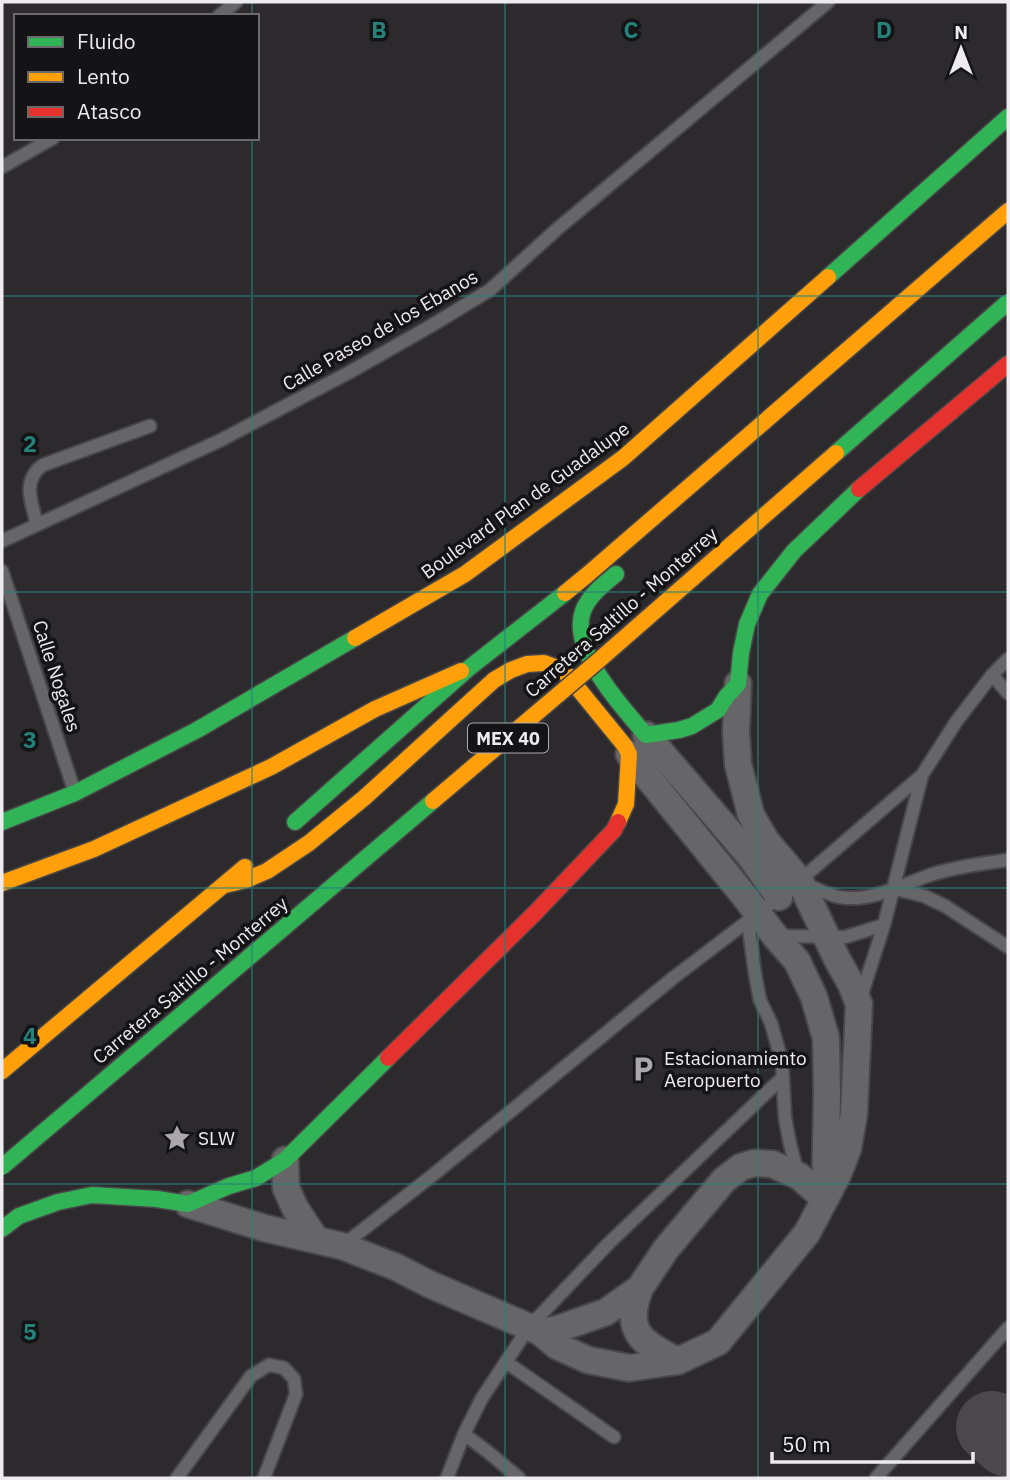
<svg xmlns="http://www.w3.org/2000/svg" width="1010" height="1480" font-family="'IBM Plex Sans',sans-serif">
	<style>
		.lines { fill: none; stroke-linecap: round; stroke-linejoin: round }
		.taxiway { stroke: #4a484b; stroke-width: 72 }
		.lane-casing { stroke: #484649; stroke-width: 16 }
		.street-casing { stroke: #484649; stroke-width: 30 }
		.fast-casing { stroke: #484649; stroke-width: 19 }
		.slow-casing { stroke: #484649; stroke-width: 19 }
		.jam-casing { stroke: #484649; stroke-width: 19 }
		.lane { stroke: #666567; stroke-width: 12 }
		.street { stroke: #666567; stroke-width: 26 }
		.fast { stroke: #30b455; stroke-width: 16 }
		.slow { stroke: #ff9f0a; stroke-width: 16 }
		.jam { stroke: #e5322d; stroke-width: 16 }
		.fast-bridge-casing { stroke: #484649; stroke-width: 19; stroke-linecap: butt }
		.slow-bridge-casing { stroke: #484649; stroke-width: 19; stroke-linecap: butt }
		.fast-bridge { stroke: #30b455; stroke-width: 16 }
		.slow-bridge { stroke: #ff9f0a; stroke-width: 16 }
		.grid { fill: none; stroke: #25827b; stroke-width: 2; stroke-opacity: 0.55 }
		.labels { text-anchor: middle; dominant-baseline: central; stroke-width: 7; stroke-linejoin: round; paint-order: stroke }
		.shield { fill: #141315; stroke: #adaaae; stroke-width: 2 }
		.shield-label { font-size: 18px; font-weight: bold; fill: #eeebef }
		.street-label { font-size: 19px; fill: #eeebef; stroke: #141315 }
		.poi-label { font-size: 19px; fill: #eeebef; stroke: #141315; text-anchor: start }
		.grid-label { font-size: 23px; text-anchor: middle; font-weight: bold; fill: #25827b; stroke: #141315; stroke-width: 7; stroke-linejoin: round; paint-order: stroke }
	</style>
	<rect width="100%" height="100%" fill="#2c2a2d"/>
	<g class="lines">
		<path class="taxiway" d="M992,1427l16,14"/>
		<defs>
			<path id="lane" d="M219,16l17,-14
				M2,167l51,-29
				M37,525c-5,-22 -16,-44 6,-60l107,-39
				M2,541l219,-101 127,-67 81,-46 61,-37 66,-60 272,-228
				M2,571l72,219
				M992,675l16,18
				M799,881l123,-106 34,-53 36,-47 16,-16
				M803,883c12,5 23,11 36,14 32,6 64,-13 94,-23 24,-7 50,-11 75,-14
				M895,889l29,7 21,10 63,41
				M748,922l7,52 5,26 11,23 11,39 3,56 5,26 8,30
				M778,936l67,1 39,-12
				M860,1000l24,-75 38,-150
				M342,1246l91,-71 240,-197 109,-83
				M506,1362l108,75
				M464,1434l24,18 31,26
				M177,1478l74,-102 18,-11 15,3 10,11 2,15 -32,84
				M447,1478l17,-44 18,-36 47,-71 80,-84 174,-166
				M876,1478l132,-150"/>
			<path id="street" d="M646,735l104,121 29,41
				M285,1160l1,28 9,20 21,32
				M188,1204l76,24 78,18 54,21 33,17 100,43 11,5 17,14 31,14 41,8 49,-7 40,-19 89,-109 18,-34 2,-105 -1,-56 -12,-41 -17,-36 -22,-25 -29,-38 -117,-144
				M640,1288c-17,43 1,55 38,73
				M540,1332l18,-3 48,-17 34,-24 26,-39 58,-69 17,-13 13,-4 18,1 27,12 26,23 13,-25 10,-26 6,-35 5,-109 -8,-20 -14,-25 -37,-78 -34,-40 -15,-26 -13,-51 -2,-32 2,-48"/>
			<path id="fast" d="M828,277l180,-160
				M616,574c-12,10 -27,21 -33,37 -14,39 39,96 63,124l33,-5 13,-4 26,-16 8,-13 12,-13 3,-31 6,-29 13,-30 34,-43 65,-62
				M2,822l73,-29 122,-63 158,-92
				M295,822l174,-154 96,-75
				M2,1229l17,-13 39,-14 34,-7 65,4 31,5 41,-18 27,-8 29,-18 103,-102"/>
			<path id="slow" d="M565,593l22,-18 421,-364
				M355,638l110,-64 158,-116 205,-181
				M2,883l92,-34 177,-82 104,-58 86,-38
				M225,885l21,-5 21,-9 42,-28 55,-45 130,-118 17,-10 16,-6 17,-1 19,7 62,76 4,8 -3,50 -8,18
				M2,1071l243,-204"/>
			<path id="jam" d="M859,489l149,-125
				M388,1058l147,-145 79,-83 4,-8"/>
		</defs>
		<use href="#lane" class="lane-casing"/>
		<use href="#street" class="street-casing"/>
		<use href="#fast" class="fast-casing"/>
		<use href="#slow" class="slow-casing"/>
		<use href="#jam" class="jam-casing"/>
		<use href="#lane" class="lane"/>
		<use href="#street" class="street"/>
		<use href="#fast" class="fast"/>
		<use href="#slow" class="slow"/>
		<use href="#jam" class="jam"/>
		<defs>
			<path id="fast-bridge" d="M836,453l172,-151
				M2,1167l431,-366"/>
			<path id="slow-bridge" d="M433,801l165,-140 238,-208"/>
		</defs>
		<use href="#fast-bridge" class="fast-bridge-casing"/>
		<use href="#slow-bridge" class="slow-bridge-casing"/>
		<use href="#fast-bridge" class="fast-bridge"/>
		<use href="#slow-bridge" class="slow-bridge"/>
	</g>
	<path class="grid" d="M252,2v14M505,2v1476M758,2v1476M252,138v1340M2,296h1006M2,592h1006M2,888h1006M2,1184h1006"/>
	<defs>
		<symbol id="parking-bare" viewBox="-9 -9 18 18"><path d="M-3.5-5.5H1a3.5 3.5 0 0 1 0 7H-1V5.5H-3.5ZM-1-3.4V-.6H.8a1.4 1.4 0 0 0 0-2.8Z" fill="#aaa7ab" stroke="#141315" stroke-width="2.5" paint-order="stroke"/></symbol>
		<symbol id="sight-bare" viewBox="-9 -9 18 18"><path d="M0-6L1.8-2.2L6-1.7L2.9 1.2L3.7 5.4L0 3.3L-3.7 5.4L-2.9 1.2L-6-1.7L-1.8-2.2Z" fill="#aaa7ab" stroke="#141315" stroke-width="2.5" paint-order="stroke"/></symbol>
	</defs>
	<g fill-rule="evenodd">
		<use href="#parking-bare" x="624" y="1050" width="38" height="38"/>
		<use href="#sight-bare" x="158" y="1119" width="38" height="38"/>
	</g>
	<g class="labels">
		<rect class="shield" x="468" y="723.5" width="80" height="29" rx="5"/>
		<g class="shield-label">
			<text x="508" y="738">MEX 40</text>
		</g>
		<g class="street-label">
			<text transform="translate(380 330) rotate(-30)">Calle Paseo de los Ebanos</text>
			<text transform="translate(525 500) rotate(-36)">Boulevard Plan de Guadalupe</text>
			<text transform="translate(621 612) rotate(-41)">Carretera Saltillo - Monterrey</text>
			<text transform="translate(57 676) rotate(72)">Calle Nogales</text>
			<text transform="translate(190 980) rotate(-40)">Carretera Saltillo - Monterrey</text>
		</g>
		<g class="poi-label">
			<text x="664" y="1058">Estacionamiento<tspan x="664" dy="22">Aeropuerto</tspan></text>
			<text x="198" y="1138">SLW</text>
		</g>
	</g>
	<g class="grid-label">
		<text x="379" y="38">B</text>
		<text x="631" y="38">C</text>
		<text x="884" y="38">D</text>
		<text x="30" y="452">2</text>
		<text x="30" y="748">3</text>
		<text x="30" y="1044">4</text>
		<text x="30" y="1340">5</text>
	</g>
	<rect width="1010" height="1480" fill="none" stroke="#eeebef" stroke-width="7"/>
	<rect x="14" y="14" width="245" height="126" fill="#141315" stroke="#6b696c" stroke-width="2"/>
	<rect x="28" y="37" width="35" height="10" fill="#30b455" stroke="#6b696c" stroke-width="2"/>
	<text x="77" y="49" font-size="21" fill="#eeebef">Fluido</text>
	<rect x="28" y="72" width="35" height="10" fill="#ff9f0a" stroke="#6b696c" stroke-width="2"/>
	<text x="77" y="84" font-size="21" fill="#eeebef">Lento</text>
	<rect x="28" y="107" width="35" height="10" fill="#e5322d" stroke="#6b696c" stroke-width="2"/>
	<text x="77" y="119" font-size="21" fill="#eeebef">Atasco</text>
	<g transform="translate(961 49)" stroke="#141315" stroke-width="5" paint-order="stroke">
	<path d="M0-5L12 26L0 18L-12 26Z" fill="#eeebef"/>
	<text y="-10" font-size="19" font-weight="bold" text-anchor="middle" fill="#eeebef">N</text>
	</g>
	<path d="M772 1452v10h201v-10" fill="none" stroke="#eeebef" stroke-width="3.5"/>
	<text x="782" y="1452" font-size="21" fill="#eeebef" stroke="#141315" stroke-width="5" paint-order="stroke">50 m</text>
</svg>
